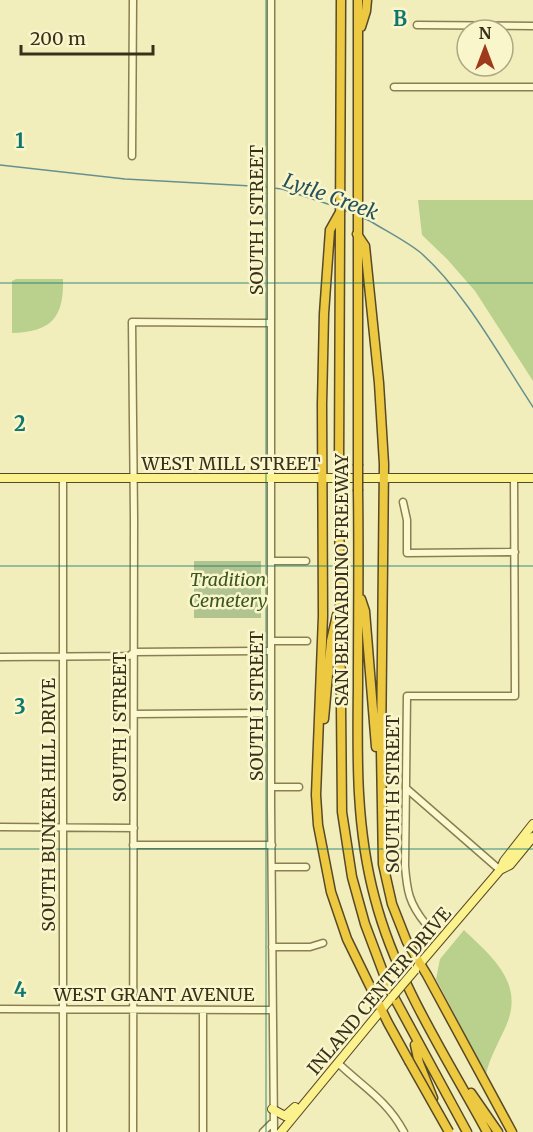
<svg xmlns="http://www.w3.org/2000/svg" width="533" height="1132" font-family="Merriweather,serif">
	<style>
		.green { fill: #bad18e }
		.cemetery { fill: #b1c48f }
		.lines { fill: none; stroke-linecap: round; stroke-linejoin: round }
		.stream { stroke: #669090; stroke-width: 1.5 }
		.minor-casing { stroke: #8b7e53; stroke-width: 9 }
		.major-casing { stroke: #584928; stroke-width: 10 }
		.highway-casing { stroke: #584928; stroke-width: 11 }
		.minor { stroke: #fcf9cf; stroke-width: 6 }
		.major { stroke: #fbf28d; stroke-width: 8 }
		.highway { stroke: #ecc941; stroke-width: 8 }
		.major-bridge-casing { stroke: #584928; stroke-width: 10; stroke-linecap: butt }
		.highway-bridge-casing { stroke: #584928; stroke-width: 11; stroke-linecap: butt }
		.major-bridge { stroke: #fbf28d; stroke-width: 8 }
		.highway-bridge { stroke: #ecc941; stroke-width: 8 }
		.grid { fill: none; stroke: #0f766e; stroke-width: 1.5; stroke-opacity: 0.55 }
		.labels { text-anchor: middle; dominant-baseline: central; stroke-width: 5; stroke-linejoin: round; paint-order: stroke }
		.street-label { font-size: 18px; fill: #38301a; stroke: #f9f6cb }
		.park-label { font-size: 18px; font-style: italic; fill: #3b571e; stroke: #f9f6cb }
		.water-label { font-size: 20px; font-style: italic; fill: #27515a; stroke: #f9f6cb }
		.grid-label { font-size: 20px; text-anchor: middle; font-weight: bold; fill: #0f766e; stroke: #f9f6cb; stroke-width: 5; stroke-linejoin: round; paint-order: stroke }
	</style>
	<rect width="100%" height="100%" fill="#f2eebb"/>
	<path class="green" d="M418,200h115v181l-58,-90 -28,-32 -25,-24z
		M16,279h47c1,38 -11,53 -51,54v-52z
		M464,930c28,27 61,53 42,96 -7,16 -16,31 -20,48l-50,-95 4,-20z"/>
	<path class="cemetery" d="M194,561h67v57h-67z"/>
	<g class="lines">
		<path class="stream" d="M0,165l125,14 143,8
			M273,188l9,1 55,18
			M344,210l10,4
			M361,217l9,4c16,10 36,20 51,32 44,39 79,104 112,154"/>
		<defs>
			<path id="minor" d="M271,0v806l3,326
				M417,25l116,1
				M394,87h139
				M132,156l1,-156
				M63,478v654
				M403,502l4,18v33l108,-1
				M271,561h35
				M271,641h36
				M0,657l129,-1 5,-4 137,-1
				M134,714l137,-1
				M272,787h27
				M407,789l93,81
				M0,827l134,1
				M133,845h139
				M272,867h34
				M425,923c-16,-20 -18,-32 -20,-57l2,-170h108l-1,-218
				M272,947h38l13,-4
				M0,1009l272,1
				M338,1063c25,24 49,37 66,69
				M133,1132l1,-614 -2,-196 139,1
				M203,1132v-122
				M263,1132l9,-9"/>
			<path id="major" d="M0,478h533
				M500,870l10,-5 23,-28
				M418,966l82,-96 4,-9 29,-37
				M272,1109l13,7 10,-9
				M281,1132l111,-135"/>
			<path id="highway" d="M361,27l5,-16 1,-11
				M339,214l-9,16 -6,84 -2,90 1,212 -7,179 2,30 13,67 16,47 41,84 21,38
				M357,234l8,12 14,137 5,81 -3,287 2,113 9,40 15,38 20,33 85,157
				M339,464l2,-464
				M358,464v-464
				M358,491c1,66 0,131 0,196 -1,72 -2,142 17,212 22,84 71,157 112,233
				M339,493l3,319 10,65 13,47 24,64 78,144
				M361,599l4,12 11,136
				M324,719l7,-78 6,-26
				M415,1045l4,18 14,35
				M471,1093l27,39"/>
		</defs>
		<use href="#minor" class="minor-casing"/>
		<use href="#major" class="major-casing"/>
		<use href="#highway" class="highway-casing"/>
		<use href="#minor" class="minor"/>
		<use href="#major" class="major"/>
		<use href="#highway" class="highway"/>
		<defs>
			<path id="major-bridge" d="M392,997l23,-27"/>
			<path id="highway-bridge" d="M339,464v29
				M358,464v27
				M409,1061l40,71"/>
		</defs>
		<use href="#major-bridge" class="major-bridge-casing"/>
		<use href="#highway-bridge" class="highway-bridge-casing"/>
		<use href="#major-bridge" class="major-bridge"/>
		<use href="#highway-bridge" class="highway-bridge"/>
	</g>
	<path class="grid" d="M266,0v1132M0,283h533M0,566h533M0,849h533"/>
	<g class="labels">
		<g class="street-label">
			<text transform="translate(256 220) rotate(-90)">SOUTH I STREET</text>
			<text x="231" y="463">WEST MILL STREET</text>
			<text transform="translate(341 580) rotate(-90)">SAN BERNARDINO FREEWAY</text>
			<text transform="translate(256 706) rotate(-90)">SOUTH I STREET</text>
			<text transform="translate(119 727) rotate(-90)">SOUTH J STREET</text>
			<text transform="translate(392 794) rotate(-90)">SOUTH H STREET</text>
			<text transform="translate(48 805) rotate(-90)">SOUTH BUNKER HILL DRIVE</text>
			<text transform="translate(379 991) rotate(-50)">INLAND CENTER DRIVE</text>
			<text x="154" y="994">WEST GRANT AVENUE</text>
		</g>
		<g class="park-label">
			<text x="228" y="579">Tradition<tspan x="228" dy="21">Cemetery</tspan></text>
		</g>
		<g class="water-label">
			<text transform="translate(331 196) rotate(20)">Lytle Creek</text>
		</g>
	</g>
	<g class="grid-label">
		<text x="400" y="26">B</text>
		<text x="20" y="148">1</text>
		<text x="20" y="431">2</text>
		<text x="20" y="714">3</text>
		<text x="20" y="997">4</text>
	</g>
	<g transform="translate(485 48)"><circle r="28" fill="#f9f6cb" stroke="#aca784" stroke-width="1.5"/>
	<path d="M0-4.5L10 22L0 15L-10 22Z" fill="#a03a1d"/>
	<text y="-9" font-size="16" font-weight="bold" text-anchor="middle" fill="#38301a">N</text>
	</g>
	<path d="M21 45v9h132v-9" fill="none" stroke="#38301a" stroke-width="3"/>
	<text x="30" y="45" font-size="18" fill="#38301a" stroke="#f9f6cb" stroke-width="4.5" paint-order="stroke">200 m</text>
</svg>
